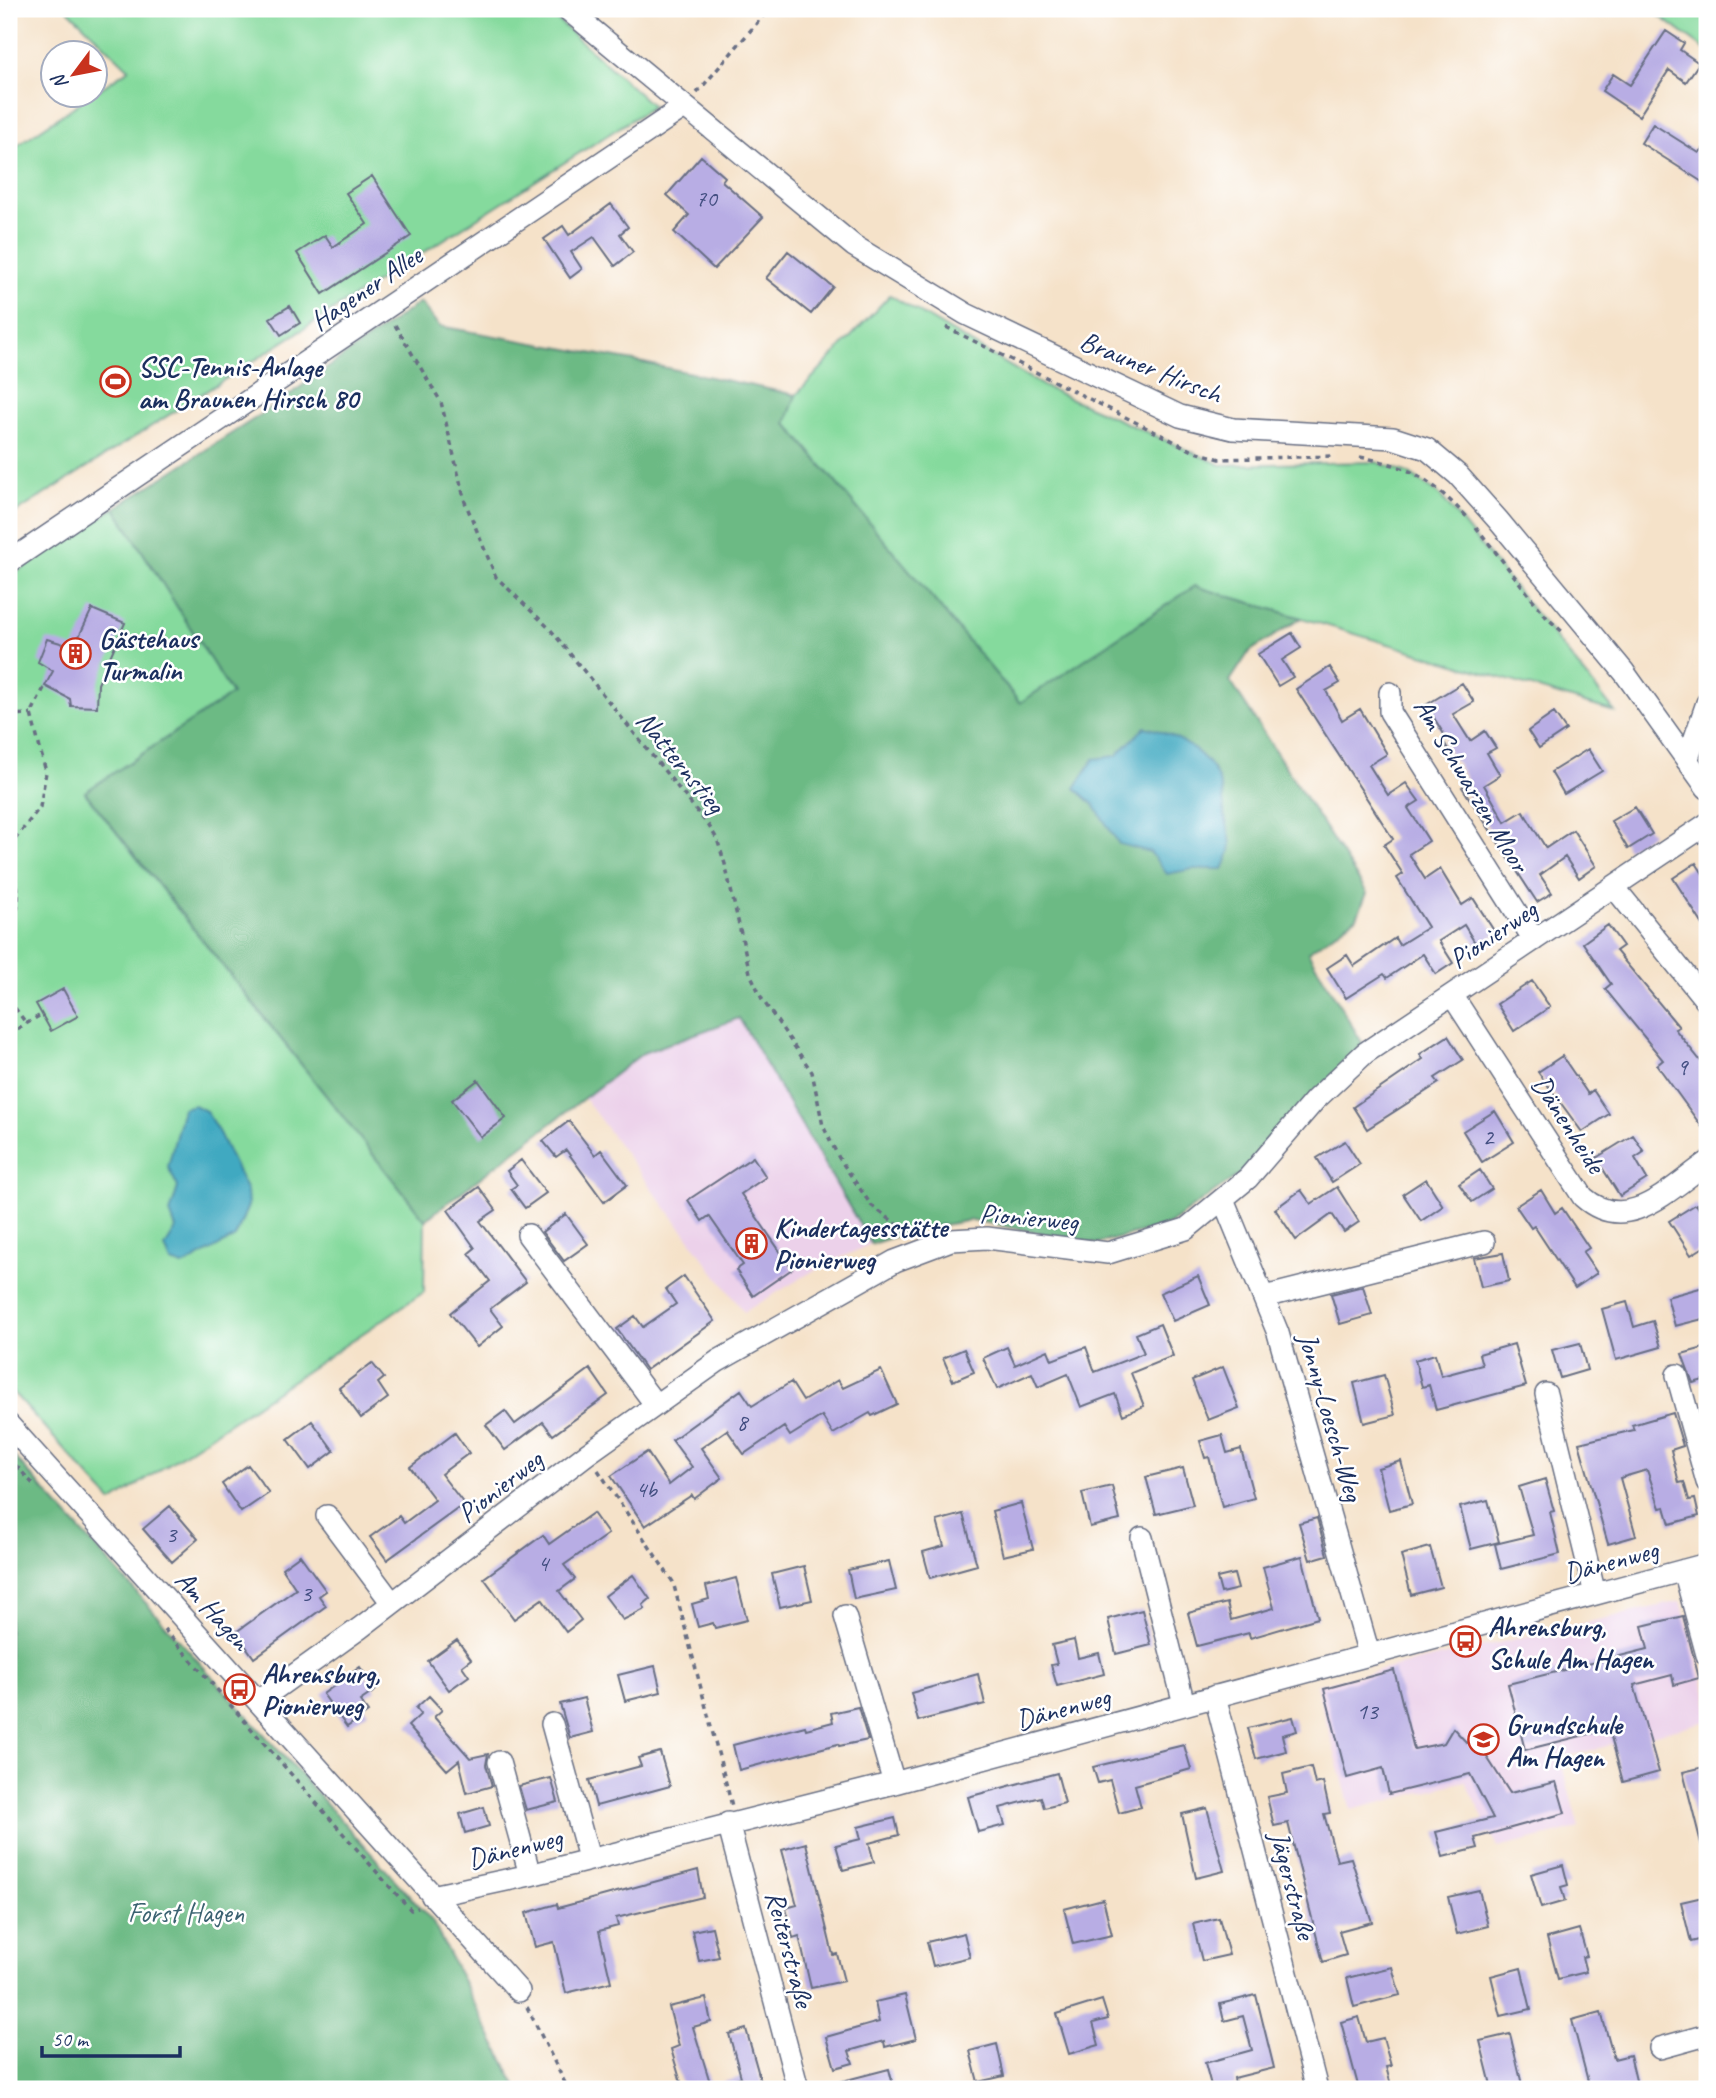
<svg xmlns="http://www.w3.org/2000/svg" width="1716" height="2098" font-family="Caveat,sans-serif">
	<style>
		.built { fill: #ecd1ea }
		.green { fill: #85da9d; stroke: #50847e; stroke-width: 2 }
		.forest { fill: #6cba84; stroke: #447471; stroke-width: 2 }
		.water { fill: #41a9c1; stroke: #2e6c90; stroke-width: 2 }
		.building { fill: #b8ade4 }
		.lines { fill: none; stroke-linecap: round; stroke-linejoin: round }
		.minor-casing { stroke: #676e83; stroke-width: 24 }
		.path { stroke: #676e83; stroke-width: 3.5; stroke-dasharray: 5 5; stroke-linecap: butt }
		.minor { stroke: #fff; stroke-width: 21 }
		.labels { text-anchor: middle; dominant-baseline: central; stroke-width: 5; stroke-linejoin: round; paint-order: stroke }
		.number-label { font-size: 24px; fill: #424e80 }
		.street-label { font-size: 28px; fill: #1b2f5e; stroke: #fff }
		.poi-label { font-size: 28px; font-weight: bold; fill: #1b2f5e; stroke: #fff; text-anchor: start }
		.park-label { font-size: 28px; fill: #3b6271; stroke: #fff }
	</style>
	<rect width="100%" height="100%" fill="#fff"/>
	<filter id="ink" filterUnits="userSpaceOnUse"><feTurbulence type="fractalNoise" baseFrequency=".0143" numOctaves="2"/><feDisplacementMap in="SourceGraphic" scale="14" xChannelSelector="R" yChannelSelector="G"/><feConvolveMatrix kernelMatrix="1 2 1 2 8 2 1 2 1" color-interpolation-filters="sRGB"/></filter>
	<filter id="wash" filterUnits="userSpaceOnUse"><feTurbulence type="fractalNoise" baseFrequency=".00686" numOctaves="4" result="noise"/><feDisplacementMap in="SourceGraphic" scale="28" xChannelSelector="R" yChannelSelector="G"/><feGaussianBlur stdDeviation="1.57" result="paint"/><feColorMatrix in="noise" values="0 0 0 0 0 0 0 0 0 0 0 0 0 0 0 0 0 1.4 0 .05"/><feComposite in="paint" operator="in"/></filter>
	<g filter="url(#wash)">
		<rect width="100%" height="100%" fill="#f5e2c9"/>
		<path class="built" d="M740,1018l131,226 -51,23 -76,45 -160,-214 59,-45z
			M1681,1601l26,95v25l-147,37 19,70 -81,20 -33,-67 -114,29 -35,-125z"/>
		<path class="green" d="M67,9h478l108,97 -644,411v-366l120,-82z
			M1650,9h57v42z
			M890,295l155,92 176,78 155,-3 32,11 32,22 175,217 -420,-126 -175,117 -234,-280 10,-28z
			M115,508l117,186 -147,99 340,427 -1,72 -312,210 -103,-114v-811z"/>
		<path class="forest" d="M420,302l19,24 190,34 167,35 -10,28 234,280 175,-117 106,32 -52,34 -19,29 137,212 -10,24 -49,35 55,92 -124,131 -73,51 -70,18 -124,-24 -53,9 -48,15 -132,-226 -96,35 -218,167 -340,-428 147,-98 -117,-186 153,-98z
			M9,1451l423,470 86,168h-509z"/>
		<path class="water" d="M1145,727c29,6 65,26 75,57 4,11 3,23 5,33 6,26 10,27 -2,52h-30l-26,5 -17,-22 -31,-8 -25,-39 -19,-17 19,-29 22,-3z
			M194,1105l12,6 13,22 28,58 1,15 -13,31 -52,29 -12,-4 -6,-15 11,-18 -6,-16 8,-26 -10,-20 15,-59z"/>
		<g id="blocks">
			<path class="building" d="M1666,31l18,12 -4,7 19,13 -13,19 -17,-12 -30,46 -37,-25 11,-17 17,11z
				M1653,124l46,29 8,-8v40l-66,-42z
				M701,156l24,21 -3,4 41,36 -49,52 -40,-37 15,-17 -22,-20z
				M372,176l39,60 -88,58 -26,-41 28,-18 8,12 34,-23 -21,-31z
				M611,204l17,23 -8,7 13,18 -18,14 -21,-29 -23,15 11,17 -12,9 -26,-39 19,-13 6,9z
				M788,251l45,36 -22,27 -45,-36z
				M290,306l10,17 -19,12 -11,-17z
				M92,609l33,14 -27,61 -1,23 -26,-1 -1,-7 -25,-13 8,-15 -15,-9 9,-23 27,8z
				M1292,633l9,15 -19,12 11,17 -15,9 -20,-32z
				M1330,667l10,16 -14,8 16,29 18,-11 27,45 -18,11 10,16 9,14 18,-12 13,18 -11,7 21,33 -20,13 16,25 15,-10 22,36 11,-7 23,36 -19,12 -13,-21 -25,16 14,22 -17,11 -13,-20 -36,24 -3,-4 -38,24 -19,-30 20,-13 7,11 41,-28 4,7 29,-18 -31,-49 6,-4 -19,-29 9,-6 -97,-150z
				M1462,683l12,19 -21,12 17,27 15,-10 11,17 -9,5 13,22 -16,10 21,37 18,-11 23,37 27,-18 23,36 -17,12 -14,-21 -25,18 12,18 -15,9 -75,-115 7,-4 -26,-42 4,-2 -21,-34z
				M1554,713l12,17 -27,18 -11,-17z
				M1588,749l14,22 -38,23 -13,-22z
				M1635,807l17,27 -24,15 -17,-28z
				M1696,863l11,17v51l-34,-53z
				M1608,925l15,21 -7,5 63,76 -4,2 32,40v65l-50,-69 6,-5 -58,-71 6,-5 -28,-41z
				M1532,981l18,26 -36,24 -17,-27z
				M63,989l15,27 -27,15 -15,-27z
				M1448,1036l15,24 -28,18 4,5 -72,46 -14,-22 70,-48 -3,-5z
				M1562,1056l26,38 5,-4 16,24 -27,18 -44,-60z
				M478,1080l28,38 -25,19 -29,-37z
				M1495,1111l19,31 -32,20 -19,-31z
				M569,1121l26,34 6,-5 26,35 -23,17 -38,-52 -10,7 -13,-16z
				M1633,1135l11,17 -9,6 12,21 -27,17 -24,-38z
				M1345,1141l15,23 -28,18 -15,-24z
				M753,1157l13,20 -25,17 51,75 -39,27 -17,-26 7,-5 -34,-49 -7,5 -14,-21z
				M521,1160l25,33 -21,15 -14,-19 6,-4 -10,-14z
				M1480,1170l12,19 -20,13 -13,-18z
				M1426,1179l17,27 -22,15 -18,-27z
				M479,1187l17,23 -16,11 46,61 -36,27 13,17 -26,21 -27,-34 40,-32 -21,-28 6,-5 -27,-38z
				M1337,1187l22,35 -15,10 -12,-18 -36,26 -21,-31 26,-19 10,14z
				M1541,1190l14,23 7,-5 27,40 -6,4 14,21 -22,15 -41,-62 -3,2 -15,-22z
				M1696,1204l11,17v24l-16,10 -22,-34z
				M566,1214l22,30 -24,17 -22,-29z
				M1503,1253l6,28 -28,6 -7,-29z
				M684,1276l31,45 -69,49 -29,-41 18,-13 8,11 33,-23 -10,-15z
				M1198,1276l12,29 -37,16 -13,-28z
				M1363,1286l9,29 -32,9 -9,-30z
				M1707,1286v32l-32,8 -8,-29z
				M1627,1302l7,25 19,-6 8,26 -45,13 -14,-51z
				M1160,1324l13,32 -42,17 13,33 -21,9 -8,-21 -34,13 -13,-33 -30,13 -6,-14 -35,16 -14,-31 24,-11 8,18 33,-15 4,10 34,-13 9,25 49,-19 -8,-19z
				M1580,1343l7,27 -27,8 -8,-28z
				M1514,1344l12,42 -90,24 -7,-25 -7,2 -7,-27 20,-6 6,22 41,-11 -3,-11z
				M1707,1347v32l-14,4 -11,-29z
				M964,1349l10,23 -21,9 -10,-23z
				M372,1363l12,15 -6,5 10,15 -27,20 -22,-30z
				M1223,1367l16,41 -31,12 -16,-40z
				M590,1369l18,26 -55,40 -10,-13 -38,28 -19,-25 19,-14 10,13z
				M881,1370l16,34 -25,12 -2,-3 -37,21 -11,-18 -32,20 -6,-9 -40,27 -17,-24 -26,18 21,30 -28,21 -2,-4 -47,31 -34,-50 36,-24 22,33 23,-18 -20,-27 69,-50 11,16 39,-24 12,19 35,-21 5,8z
				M1384,1375l11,40 -31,8 -10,-40z
				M1673,1413l10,33 -12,4 8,33 5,-1 5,18 6,-1 4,17 -29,8 -5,-17 -5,1 -13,-38 -27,8 16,58 -28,8 -29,-101 55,-13 -2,-5z
				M312,1421l22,30 -24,18 -22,-30z
				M455,1433l14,20 -28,21 23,30 -77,56 -17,-23 29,-21 5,7 31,-23 -25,-33z
				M1222,1435l5,18 14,-4 13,49 -32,9 -13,-50 -4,1 -5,-17z
				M1401,1461l11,43 -23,6 -11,-42z
				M248,1465l21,28 -28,19 -19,-28z
				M1183,1468l10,37 -37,9 -10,-37z
				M1545,1479l9,32 -4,1 10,42 -59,15 -6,-25 38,-9 -14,-48z
				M1112,1486l8,34 -30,7 -8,-34z
				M1488,1500l11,42 -28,7 -11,-42z
				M1021,1503l12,46 -30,7 -11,-45z
				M170,1506l28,33 -26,23 -29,-33z
				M593,1513l15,21 -44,31 11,14 -16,12 22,29 -15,12 -24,-33 -28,20 -30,-41 59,-43 6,9z
				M963,1514l14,51 -47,13 -7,-26 21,-6 -7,-25z
				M1317,1518l10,37 -17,5 -11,-37z
				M1430,1547l11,40 -30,8 -10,-40z
				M300,1555l26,36 -7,5 7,10 -72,52 -18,-26 60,-43 -14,-21z
				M1302,1556l16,62 -68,20 -1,-5 -52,13 -9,-33 39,-10 4,17 43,-12 -11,-41z
				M889,1561l7,29 -42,9 -6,-29z
				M804,1566l8,34 -32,7 -8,-33z
				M1234,1574l4,15 -17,4 -4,-15z
				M633,1575l17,24 -7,6 2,4 -22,11 -18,-24z
				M736,1578l11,42 -32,8 -2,-5 -15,4 -6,-23 17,-5 -3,-13z
				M1142,1610l9,35 -35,9 -8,-35z
				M1683,1616l16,62 -25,7 -2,-10 -38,10 25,87 -36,10 -14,-53 -84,21 -17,-66 140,-35 -6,-23z
				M457,1640l14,19 -9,7 7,10 -20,14 -21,-29z
				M1074,1640l4,18 21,-5 5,21 -47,12 -6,-21 6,-1 -5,-19z
				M655,1666l6,26 -36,9 -7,-26z
				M360,1667l16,23 -16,11 8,11 -21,15 -24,-33z
				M1394,1670l20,79 30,-6 9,-15 14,15 9,-3 34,53 46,-11 9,31 -90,25 3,10 -35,9 -7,-25 57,-14 -23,-44 -81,20 -6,-26 -36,10 -23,-89z
				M978,1674l7,30 -67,17 -7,-28z
				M429,1696l13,14 -8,7 36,41 18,-4 -2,11 6,21 -25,7 -8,-33 -12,10 -39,-44 13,-12 -5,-6z
				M584,1698l9,34 -23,6 -10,-34z
				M858,1707l10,33 -29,6 -1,-2 -99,26 -6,-25 72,-19 1,3 27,-7 -2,-9z
				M1293,1717l4,14 -15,4 4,16 -30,8 -8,-31z
				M1184,1745l7,24 -56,16 6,22 -22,6 -9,-33 -12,3 -5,-16z
				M660,1752l10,34 -74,20 -7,-26 52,-14 -3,-8z
				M1311,1767l4,17 8,-2 7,31 -6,1 13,47 14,-3 21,64 -33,9 7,24 -23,7 -35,-139 -14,3 -7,-29 20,-4 -4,-19z
				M1704,1767l3,15v64l-5,1 -19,-75z
				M1057,1773l8,30 -21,5 -3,-11 -41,11 5,17 -27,7 -10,-35z
				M551,1778l7,24 -32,8 -7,-24z
				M484,1807l5,19 -24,7 -5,-19z
				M1207,1808l17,63 -28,7 -14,-64z
				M895,1818l4,17 -30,8 5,19 -31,8 -7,-25 25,-6 -3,-12z
				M806,1843l27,112 4,-1 7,27 -33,7 -12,-52 -6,2 -7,-30 11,-3 -15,-55z
				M1563,1865l5,20 -7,2 4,14 -24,7 -10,-34z
				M698,1870l5,27 -87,21 2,8 -19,5 12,51 -45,11 -12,-51 -19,5 -9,-34 31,-9 1,4z
				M1479,1890l9,36 -31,8 -9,-37z
				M1707,1896v42l-16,4 -10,-40z
				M1103,1899l9,36 -39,9 -9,-35z
				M1219,1918l10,37 -27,6 -9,-37z
				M712,1927l7,30 -20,4 -7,-30z
				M1579,1929l8,27 -5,1 4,15 -28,7 -11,-41z
				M964,1933l6,24 -37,9 -6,-24z
				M1392,1967l8,28 -46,12 -7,-29z
				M1521,1968l10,41 -30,7 -10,-40z
				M905,1995l11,44 -31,8 -1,-6 -35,10 4,12 -18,5 -9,-31 53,-15 -4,-20z
				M1256,1995l18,73 -40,10 1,7 -23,4 -7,-26 47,-13 -9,-34 -19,5 -4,-17z
				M706,1998l5,24 -18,5 19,62h-29l-12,-40 8,-3 -10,-39z
				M1102,2000l6,19 -15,4 6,22 -30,9 -12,-40z
				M1601,2012l13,47 16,-4 8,34h-48l-18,-69z
				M1359,2017l7,25 17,-4 8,28 -5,1 6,22h-33l-18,-67z
				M746,2029l17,60h-50v-4l28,-8 -12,-43z
				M1510,2034l13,55h-31l-12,-48z
				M997,2044l7,32 -26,6 -8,-31z
				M889,2069l5,20h-62l-1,-5z"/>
		</g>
	</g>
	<g filter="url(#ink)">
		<use href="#blocks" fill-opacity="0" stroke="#676e83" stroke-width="2"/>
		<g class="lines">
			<defs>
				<path id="minor" d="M567,9l287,237 112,68 214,102 53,13 160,9 34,11 31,26 40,45 126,152 83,116
					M9,562l675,-455
					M1390,693v19l144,228
					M1687,761l20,-58
					M1614,887l93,115
					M1452,995l131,202c44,39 86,-8 124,-34
					M1223,1199l55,134 91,321
					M528,1235l127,169
					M1264,1297l220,-55
					M1677,1375l30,107
					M1546,1394l49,200
					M9,1425l510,566
					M327,1516l65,87
					M1142,1538l42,166
					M1684,1570l23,85
					M845,1616l49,167
					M1215,1696l102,393
					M258,1701l102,-73 227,-174 131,-93 177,-100 56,-21 36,-2 121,15 78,-24 62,-51 67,-78 50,-47 342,-229
					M552,1724l37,134
					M499,1762l31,113
					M728,1823l70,266
					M432,1896l98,-21 364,-92 813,-219
					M1660,2048l47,-13"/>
			</defs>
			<use href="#minor" class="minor-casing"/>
			<path class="path" d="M697,93l72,-84
				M395,325l46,77 24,100 31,75 54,52 159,197 8,13 8,25 25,109 12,26 50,73 11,54 16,32 32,47 40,30
				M946,327l247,124 27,8 115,-3
				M1360,457c55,10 70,23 109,62
				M1476,527l71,91 18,16
				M9,705l6,10
				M9,715l22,-1
				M9,847l31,-40 6,-35 -15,-58 14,-28
				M9,867c16,21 8,50 0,74
				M9,1000l17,23
				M9,1034l30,-18
				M9,1458l26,28
				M598,1470l75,112 59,224
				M164,1629l225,257 22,24 7,-2
				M527,2007l41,82"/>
			<use href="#minor" class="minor"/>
		</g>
	</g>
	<defs>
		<symbol id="stadium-ring" viewBox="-11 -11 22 22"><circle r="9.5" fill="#fff" stroke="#c8321e" stroke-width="1.5"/><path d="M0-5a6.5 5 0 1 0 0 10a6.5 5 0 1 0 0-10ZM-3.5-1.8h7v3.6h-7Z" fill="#c8321e"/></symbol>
		<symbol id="building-ring" viewBox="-11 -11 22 22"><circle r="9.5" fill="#fff" stroke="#c8321e" stroke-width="1.5"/><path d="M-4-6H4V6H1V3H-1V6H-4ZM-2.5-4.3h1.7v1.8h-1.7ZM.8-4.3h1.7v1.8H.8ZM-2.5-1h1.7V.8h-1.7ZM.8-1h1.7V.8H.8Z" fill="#c8321e"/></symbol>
		<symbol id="bus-ring" viewBox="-11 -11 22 22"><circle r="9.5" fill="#fff" stroke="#c8321e" stroke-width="1.5"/><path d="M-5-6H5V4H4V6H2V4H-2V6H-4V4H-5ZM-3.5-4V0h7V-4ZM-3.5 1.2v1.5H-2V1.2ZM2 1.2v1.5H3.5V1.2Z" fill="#c8321e"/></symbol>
		<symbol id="school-ring" viewBox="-11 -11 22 22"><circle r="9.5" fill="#fff" stroke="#c8321e" stroke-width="1.5"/><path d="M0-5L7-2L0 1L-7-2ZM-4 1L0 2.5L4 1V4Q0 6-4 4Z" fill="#c8321e"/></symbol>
	</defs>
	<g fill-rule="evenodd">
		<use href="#stadium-ring" x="98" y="364" width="35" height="35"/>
		<use href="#building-ring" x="58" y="636" width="35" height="35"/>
		<use href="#building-ring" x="734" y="1226" width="35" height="35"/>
		<use href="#bus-ring" x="1448" y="1624" width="35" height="35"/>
		<use href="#bus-ring" x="222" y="1672" width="35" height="35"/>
		<use href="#school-ring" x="1466" y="1722" width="35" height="35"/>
	</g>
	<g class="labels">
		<g class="number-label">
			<text x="706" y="198">70</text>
			<text x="1682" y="1067">9</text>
			<text x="1488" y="1137">2</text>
			<text x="742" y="1422">8</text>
			<text x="646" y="1489">4b</text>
			<text x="171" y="1534">3</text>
			<text x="543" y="1563">4</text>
			<text x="306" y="1593">3</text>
			<text x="1367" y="1711">13</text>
		</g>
		<g class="street-label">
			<text transform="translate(366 288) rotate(-34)">Hagener Allee</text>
			<text transform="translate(1151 367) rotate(22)">Brauner Hirsch</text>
			<text transform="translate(681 762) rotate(51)">Natternstieg</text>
			<text transform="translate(1472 785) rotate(59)">Am Schwarzen Moor</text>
			<text transform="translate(1493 934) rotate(-34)">Pionierweg</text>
			<text transform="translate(1569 1124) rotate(57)">Dänenheide</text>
			<text transform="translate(1029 1217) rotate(5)">Pionierweg</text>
			<text transform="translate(1331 1417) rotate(74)">Jonny-Loesch-Weg</text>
			<text transform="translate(500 1486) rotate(-38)">Pionierweg</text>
			<text transform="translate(1611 1561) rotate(-15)">Dänenweg</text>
			<text transform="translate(213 1610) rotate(48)">Am Hagen</text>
			<text transform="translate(1063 1708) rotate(-15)">Dänenweg</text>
			<text transform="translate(515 1848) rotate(-14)">Dänenweg</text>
			<text transform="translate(1293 1885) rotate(75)">Jägerstraße</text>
			<text transform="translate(790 1949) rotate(75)">Reiterstraße</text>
		</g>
		<g class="poi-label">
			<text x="138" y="366">SSC-Tennis-Anlage<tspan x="138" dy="32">am Braunen Hirsch 80</tspan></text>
			<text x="99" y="638">Gästehaus<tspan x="99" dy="32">Turmalin</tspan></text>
			<text x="774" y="1227">Kindertagesstätte<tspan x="774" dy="32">Pionierweg</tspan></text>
			<text x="1488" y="1626">Ahrensburg,<tspan x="1488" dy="32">Schule Am Hagen</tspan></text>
			<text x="262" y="1673">Ahrensburg,<tspan x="262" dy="32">Pionierweg</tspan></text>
			<text x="1506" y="1724">Grundschule<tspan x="1506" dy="32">Am Hagen</tspan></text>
		</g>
		<g class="park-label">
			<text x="186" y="1912">Forst Hagen</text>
		</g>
	</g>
	<rect width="1716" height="2098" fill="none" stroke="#fff" stroke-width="35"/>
	<g transform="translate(74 74) rotate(238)"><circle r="33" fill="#ffffff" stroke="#a4acbf" stroke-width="2"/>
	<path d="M0-5L12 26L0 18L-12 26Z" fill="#c8321e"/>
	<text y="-10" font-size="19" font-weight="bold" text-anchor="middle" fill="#1b2f5e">N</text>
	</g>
	<path d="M42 2046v10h138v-10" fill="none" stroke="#1b2f5e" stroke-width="3.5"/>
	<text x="52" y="2046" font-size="21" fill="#1b2f5e" stroke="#ffffff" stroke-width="5" paint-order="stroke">50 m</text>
</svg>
